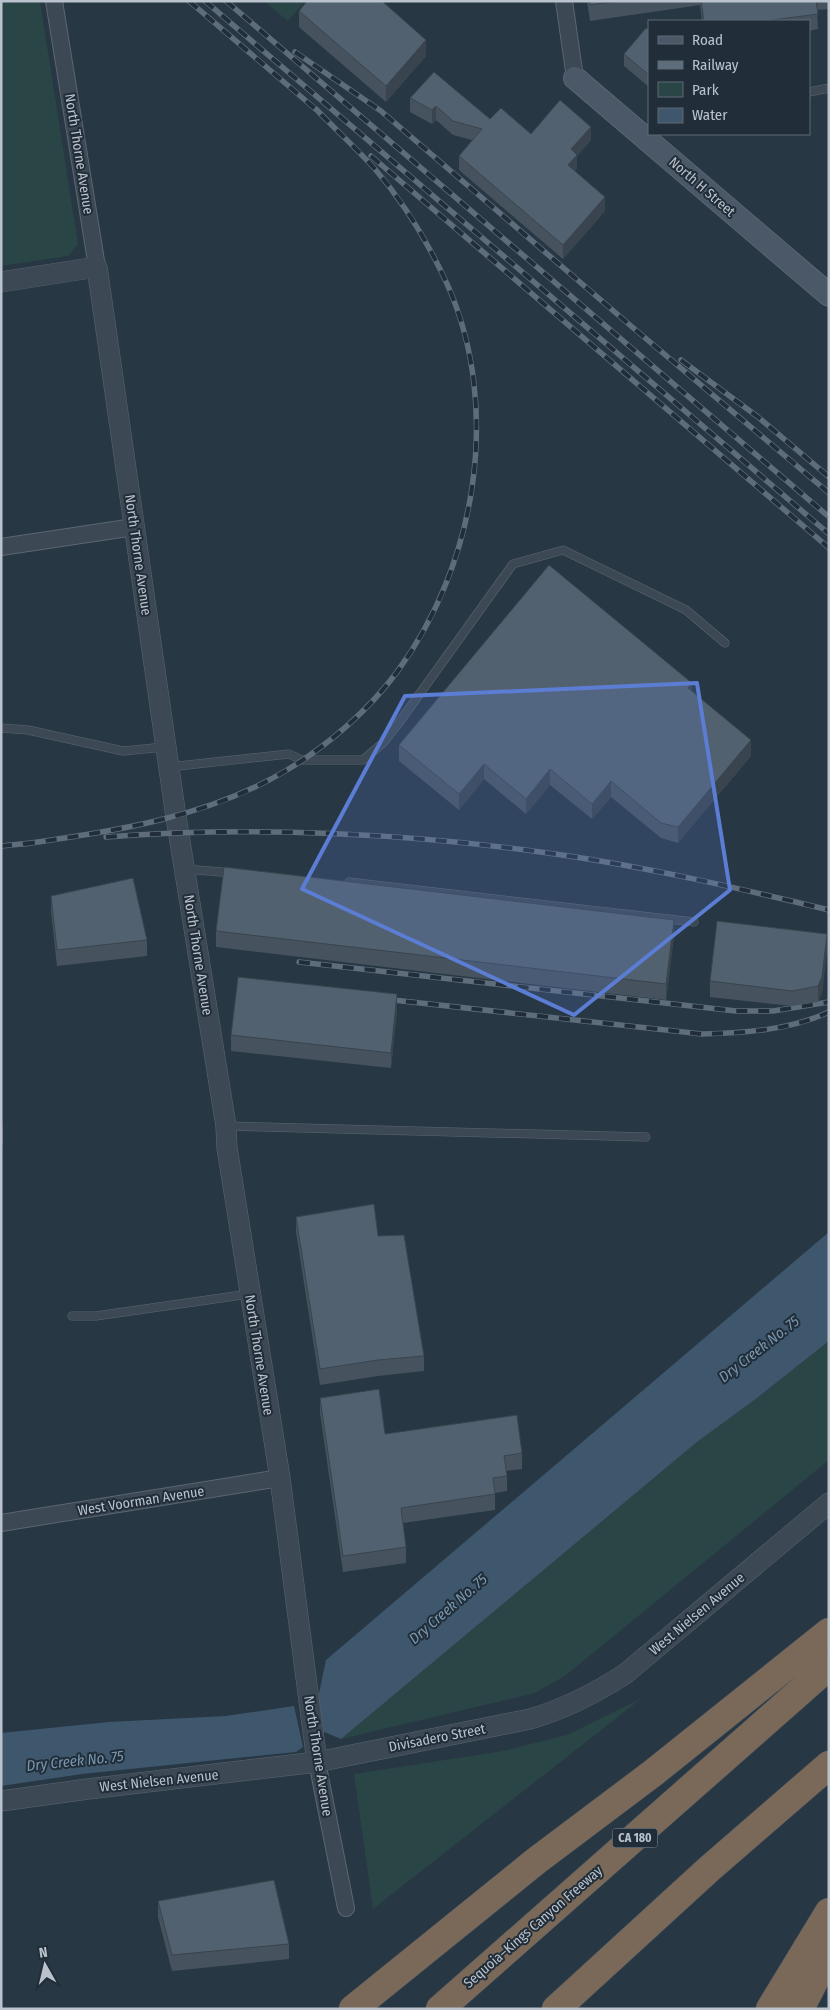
<svg xmlns="http://www.w3.org/2000/svg" width="830" height="2010" font-family="'Fira Sans Condensed',sans-serif">
	<style>
		.green { fill: #2a4545 }
		.water { fill: #3e576d }
		.lines { fill: none; stroke-linecap: round; stroke-linejoin: round }
		.service-casing { stroke: #5b6671; stroke-width: 9 }
		.minor-casing { stroke: #5b6671; stroke-width: 18 }
		.tertiary-casing { stroke: #5b6671; stroke-width: 21 }
		.secondary-casing { stroke: #5b6671; stroke-width: 24 }
		.motorway-casing { stroke: #47535e; stroke-width: 29 }
		.service { stroke: #3c4954; stroke-width: 8 }
		.minor { stroke: #3c4954; stroke-width: 16 }
		.tertiary { stroke: #3c4954; stroke-width: 20 }
		.secondary { stroke: #4a5867; stroke-width: 22 }
		.motorway { stroke: #7a6959; stroke-width: 28 }
		.rail-casing { stroke: #5e6d7b; stroke-width: 5.5 }
		.rail { stroke: #212e39; stroke-width: 4; stroke-dasharray: 11; stroke-linecap: butt }
		.wall { fill: #46535f }
		.shaded-wall { fill: #39444e }
		.building { fill: #51616f; stroke: #39444e }
		.marked { fill: #5c7dd4; fill-opacity: 0.2; stroke: #5c7dd4; stroke-width: 4; stroke-linejoin: round }
		.labels { text-anchor: middle; dominant-baseline: central; stroke-width: 4; stroke-linejoin: round; paint-order: stroke }
		.shield { fill: #212e39; stroke: #8c96a1; stroke-width: 1 }
		.shield-label { font-size: 12px; font-weight: bold; fill: #bac3cd }
		.street-label { font-size: 14px; fill: #bac3cd; stroke: #212e39 }
		.water-label { font-size: 15px; font-style: italic; fill: #7a97b0; stroke: #212e39 }
	</style>
	<rect width="100%" height="100%" fill="#283744"/>
	<path class="green" d="M1,1h39l38,243 -10,12 -67,10z
		M264,1h41l-17,20z
		M829,1341v119l-264,216 -30,17 -194,46 356,-297 60,-44z
		M642,1698l-269,211 -19,-135 149,-23 64,-16z"/>
	<path class="water" d="M829,1232v109l-72,57 -60,44 -356,297 -19,-8 -4,-33 8,-38z
		M294,1706l9,41 -7,5 -214,22 -81,12v-53l108,-11 117,-6z"/>
	<g class="lines">
		<defs>
			<path id="service" d="M809,92l20,-4
				M1,728l27,2 95,21 41,-4
				M169,767l120,-13 13,6h61l21,-18 14,-18 115,-160 50,-14 123,60 39,33
				M185,869l48,4
				M349,882l345,40
				M228,1126l418,11
				M72,1316h24l153,-22"/>
			<path id="minor" d="M54,1l43,266
				M564,1l11,77
				M1,547l133,-20
				M1,1523l279,-45
				M317,1762l29,146"/>
			<path id="tertiary" d="M1,282l96,-15 79,550 50,309 1,22 53,330 37,284
				M1,1801l87,-12 229,-27 213,-43c35,-10 64,-25 95,-45l204,-171"/>
			<path id="secondary" d="M575,78l254,217"/>
			<path id="motorway" d="M353,2009l183,-148 117,-88 176,-141
				M440,2009l389,-343
				M556,2009l153,-140 120,-104
				M770,2009l59,-97
				M800,2009l29,-57"/>
		</defs>
		<use href="#service" class="service-casing"/>
		<use href="#minor" class="minor-casing"/>
		<use href="#tertiary" class="tertiary-casing"/>
		<use href="#secondary" class="secondary-casing"/>
		<use href="#motorway" class="motorway-casing"/>
		<use href="#service" class="service"/>
		<use href="#minor" class="minor"/>
		<use href="#tertiary" class="tertiary"/>
		<use href="#secondary" class="secondary"/>
		<use href="#motorway" class="motorway"/>
		<defs>
			<path id="rail" d="M189,1l130,111
				M205,1l624,533
				M226,1l603,516
				M295,52l86,59 250,215 198,167
				M371,156l458,392
				M681,360l77,57 71,60
				M106,837c144,-11 305,-4 449,17 92,13 183,34 274,56
				M24,844c90,-13 183,-26 263,-74 40,-24 81,-59 110,-98 79,-107 105,-263 51,-386 -19,-42 -43,-82 -73,-117 -19,-21 -40,-40 -59,-60
				M1,846l30,-3
				M299,962l437,49h37l56,-9
				M384,999l318,35c43,-1 88,-4 127,-22"/>
		</defs>
		<use href="#rail" class="rail-casing"/>
		<use href="#rail" class="rail"/>
	</g>
	<path class="wall" d="M587,1h242v8l-12,1 1,19 -9,2v-10h-107l-2,-16 -110,16z
		M299,11l127,45 -40,46 -87,-75z
		M649,30v57l-25,-21v-12z
		M410,98l80,21 41,15 60,6 -14,16v12l-2,3 30,40 -42,48 -104,-89v-14l13,-16 -19,-5 -17,-15 -4,4 -22,-12z
		M692,692l59,64 -73,87 -17,-5 -50,-41 -19,22 -42,-34 -24,29 -42,-35 -25,31 -60,-49v-16z
		M51,896l96,44v16l-90,10 -6,-55z
		M216,931l458,5 -8,64 -450,-53z
		M827,950l-5,43 -4,9 -26,4 -82,-9v-16z
		M397,1010l-6,58 -160,-17v-16z
		M1,1114l2,15v16l-2,1z
		M296,1217l82,19 46,120v15l-46,5 -58,9 -24,-153z
		M320,1398l65,36 137,19v16l-15,2v20l-12,2v17l-92,13 3,24v16l-63,9 -23,-159z
		M158,1901l131,43v15l-117,12 -14,-54z"/>
	<path class="shaded-wall" d="M426,40v16l-40,46v-16z
		M436,106v14l-4,4v-14z
		M591,127v13l-14,16v12l-9,11v-14l3,-16z
		M605,197v14l-42,48v-14z
		M692,683v16l-4,-11z
		M751,740v16l-73,87v-16z
		M484,764v15l-25,31v-16z
		M550,769v16l-24,29v-15z
		M611,781v16l-19,22v-15z
		M674,920v16l-8,64v-16z
		M827,934v16l-5,43 -4,9v-16z
		M397,994v16l-6,58v-15z"/>
	<path class="building" d="M307,1h75l44,39 -40,46 -87,-75z
		M589,1h27l-26,4z
		M701,1h115l2,13 -53,7h-61z
		M646,28l3,2v45l-25,-21z
		M434,72l56,47 11,-11 30,26 29,-34 31,27 -20,22 6,6 -9,10 37,32 -42,48 -104,-89 23,-27 -29,-8 -17,-15 -4,4 -22,-12z
		M549,565l143,118 -4,5 63,52 -73,87 -17,-4 -50,-42 -19,23 -42,-35 -24,30 -42,-35 -25,30 -60,-49z
		M224,867l450,53 -8,64 -450,-53z
		M133,878l14,62 -90,10 -6,-54z
		M717,921l110,13 -5,43 -4,9 -26,5 -82,-10z
		M238,977l159,17 -6,59 -160,-18z
		M1,1114l2,15 -2,1z
		M374,1204l4,32 26,-1 20,121 -46,4 -58,9 -24,-152z
		M379,1389l6,45 132,-19 5,38 -18,3 3,20 -14,2 2,16 -94,14 5,39 -63,9 -23,-158z
		M274,1880l15,64 -117,11 -14,-54z"/>
	<path class="marked" d="M697,683l33,207 -156,125 -272,-126 103,-193z"/>
	<g class="labels">
		<rect class="shield" x="612.5" y="1828.5" width="45" height="19" rx="4"/>
		<g class="shield-label">
			<text x="635" y="1838">CA 180</text>
		</g>
		<g class="street-label">
			<text transform="translate(79 154) rotate(81)">North Thorne Avenue</text>
			<text transform="translate(702 187) rotate(41)">North H Street</text>
			<text transform="translate(138 555) rotate(82)">North Thorne Avenue</text>
			<text transform="translate(198 955) rotate(81)">North Thorne Avenue</text>
			<text transform="translate(259 1355) rotate(81)">North Thorne Avenue</text>
			<text transform="translate(141 1501) rotate(-9)">West Voorman Avenue</text>
			<text transform="translate(697 1614) rotate(-40)">West Nielsen Avenue</text>
			<text transform="translate(437 1738) rotate(-11)">Divisadero Street</text>
			<text transform="translate(318 1756) rotate(81)">North Thorne Avenue</text>
			<text transform="translate(159 1781) rotate(-6)">West Nielsen Avenue</text>
			<text transform="translate(533 1927) rotate(-41)">Sequoia–Kings Canyon Freeway</text>
		</g>
		<g class="water-label">
			<text transform="translate(759 1349) rotate(-38)">Dry Creek No. 75</text>
			<text transform="translate(448 1609) rotate(-41)">Dry Creek No. 75</text>
			<text transform="translate(75 1761) rotate(-6)">Dry Creek No. 75</text>
		</g>
	</g>
	<rect width="830" height="2010" fill="none" stroke="#bac3cd" stroke-width="5"/>
	<rect x="648" y="20" width="162" height="115" fill="#212e39" stroke="#5e6a74"/>
	<rect x="658" y="36" width="25" height="8" fill="#4a5867" stroke="#5e6a74"/>
	<text x="692" y="45" font-size="15" fill="#bac3cd">Road</text>
	<rect x="658" y="61" width="25" height="8" fill="#5e6d7b" stroke="#5e6a74"/>
	<text x="692" y="70" font-size="15" fill="#bac3cd">Railway</text>
	<rect x="658" y="82" width="25" height="15" fill="#2a4545" stroke="#5e6a74"/>
	<text x="692" y="95" font-size="15" fill="#bac3cd">Park</text>
	<rect x="658" y="108" width="25" height="15" fill="#3e576d" stroke="#5e6a74"/>
	<text x="692" y="120" font-size="15" fill="#bac3cd">Water</text>
	<g transform="translate(45 1965) rotate(352)" stroke="#212e39" stroke-width="4" paint-order="stroke">
	<path d="M0-4L9 19L0 12L-9 19Z" fill="#bac3cd"/>
	<text y="-8" font-size="14" font-weight="bold" text-anchor="middle" fill="#bac3cd">N</text>
	</g>
</svg>
